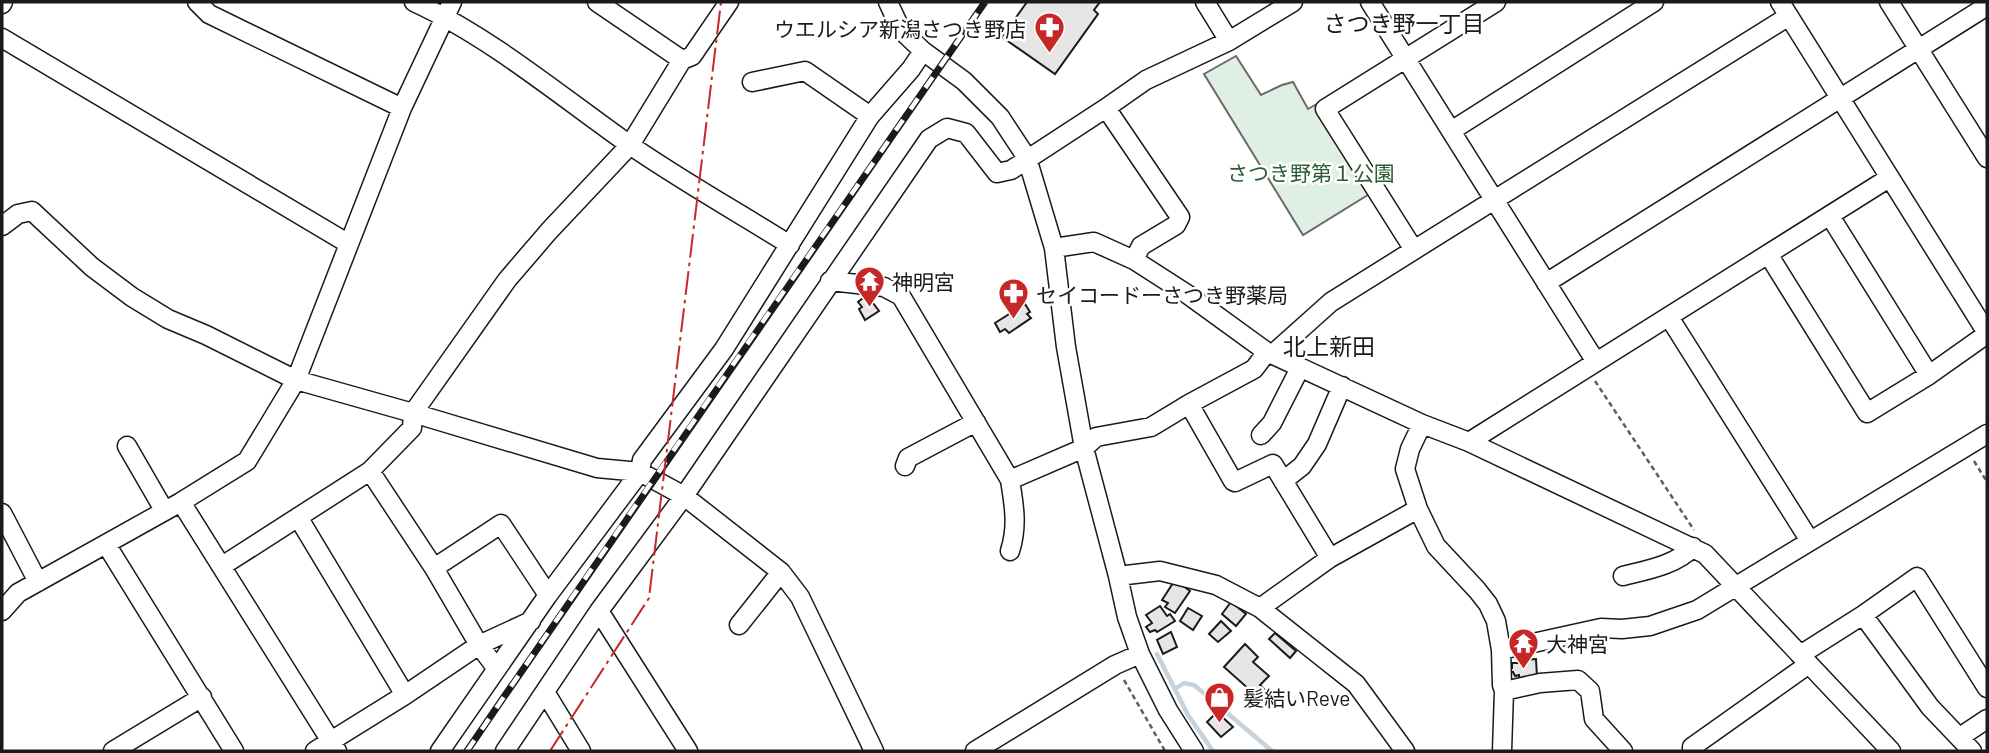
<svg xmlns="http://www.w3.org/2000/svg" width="1989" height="753" font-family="Barlow,'Noto Sans JP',sans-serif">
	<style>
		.green { fill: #e0efe3; stroke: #6a6a6a; stroke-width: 2 }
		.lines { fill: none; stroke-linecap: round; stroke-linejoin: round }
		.stream { stroke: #c6d2dc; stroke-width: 4.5 }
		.building { fill: #e6e6e6; stroke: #1a1a1a; stroke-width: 2 }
		.minor-casing { stroke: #1a1a1a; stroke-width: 21 }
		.path { stroke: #5f5f5f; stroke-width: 2.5; stroke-dasharray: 5 3.5; stroke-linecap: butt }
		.minor { stroke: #fff; stroke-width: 18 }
		.rail-casing { stroke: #1a1a1a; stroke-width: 7 }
		.rail { stroke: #fff; stroke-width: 4.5; stroke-dasharray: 13; stroke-linecap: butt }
		.power { stroke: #c62828; stroke-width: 2; stroke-dasharray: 24 5 3.5 5; stroke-linecap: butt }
		.labels { text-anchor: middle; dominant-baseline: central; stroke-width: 5; stroke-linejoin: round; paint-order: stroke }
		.poi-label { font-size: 21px; fill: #1a1a1a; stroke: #fff; text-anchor: start }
		.park-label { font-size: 21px; fill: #2b5a34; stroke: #fff }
		.neighbourhood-label { font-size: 23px; fill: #1a1a1a; stroke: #fff }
	</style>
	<rect width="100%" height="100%" fill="#fff"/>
	<path class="green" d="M1236,56l25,39 21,-10 11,-3 15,27 7,-4 56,88 -68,42 -99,-161z"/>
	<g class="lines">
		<path class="stream" d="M1157,654l31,61 25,36
			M1175,689l9,-6 10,2 78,66"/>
	</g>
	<path class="building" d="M1027,2h73l-6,8 4,4 -43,60 -53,-37z
		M867,295l12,16 -14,9 -6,-11 3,-2 -4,-5z
		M1025,304l5,8 -3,2 4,4 -22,15 -4,-4 -5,3 -5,-9z
		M1175,580l15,11 -15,22 -10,-6 3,-4 -6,-3z
		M1231,602l15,12 -10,12 -14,-12z
		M1160,606l7,10 3,-2 5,7 -18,11 -2,-2 -5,2 -4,-5 6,-4 -6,-8z
		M1188,608l14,8 -9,14 -13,-9z
		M1221,621l10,10 -13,11 -9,-8z
		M1171,632l6,15 -14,7 -6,-14z
		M1275,633l21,18 -6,7 -21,-19z
		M1245,644l13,13 -5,5 16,14 -9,9 8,8 -7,7 -37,-33z
		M1536,659l1,18 -18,2v-4l-4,1 -2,-4 -4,1 -1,-5h4v-5h6v-3z
		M1217,712l16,15 -12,10 -14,-15z"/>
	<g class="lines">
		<defs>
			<path id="minor" d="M197,2l12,12 193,94
				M414,2c76,35 145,93 213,141 53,37 109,68 163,102
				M597,2l85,58 10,-4 37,-54
				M888,2l13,28 22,21 41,30 36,36 27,41 27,90 12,99 18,101 34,128 9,41 13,37 28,56 26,41
				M1205,2l24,39
				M1370,2l226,360
				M1496,2l-171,107 89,141 375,-234
				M1780,2l207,331
				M1889,2l98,156
				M2,4l1,-2
				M2,38l347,206
				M752,82l53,-11 65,45
				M1106,108l74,109 -4,8 -35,21 -7,14
				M1451,131l203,-129
				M1830,216l99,159
				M2,226l16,-12 14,-3 60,56 40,30 36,22 38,16 90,45 117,33 184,55 43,4 44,24 97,76 19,25 74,154
				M1054,248l40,-6 40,18 53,34 80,58 155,72 47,18 236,112 186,197
				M1768,254l99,159 62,-38 58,-41
				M830,281l54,6 17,9 109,184 74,-32 12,-11 55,-10 38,-23 65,-35 13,-17
				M1546,283l441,-277
				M1669,317l141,224
				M1273,354l58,-52 83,-52
				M1189,404l44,77 2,1 38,-18 57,94
				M1422,424l-12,25 -5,20 13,40 18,37 41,44 11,14 8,17 5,29 1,35 2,6 -2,60
				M1261,435l11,-12 28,-55
				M1469,442l420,-264
				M127,446l37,64
				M905,466l3,-8 68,-36
				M370,471l64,97 45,77 18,24
				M1010,480c4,25 8,46 0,71
				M1283,481l19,-15 15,-22 25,-58
				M181,502l156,249
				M2,513l36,69
				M298,517l107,178
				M106,544l128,207
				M222,566l148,-95 42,-43 1,-15 94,-133 42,-49 81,-86 52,-85
				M434,568l67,-44 47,71
				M1118,576l42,-5 56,14 44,23 96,76 49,67
				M1623,576c24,-6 53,-11 70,-29
				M1260,608l70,-50 88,-49
				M2,611l16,-18 163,-91 66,-41 49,-81 106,-272 50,-106
				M599,611l89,140
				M1863,615l67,92 42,44
				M739,625l42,-53
				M1501,650l100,-22 21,1 28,-3 47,-16 290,-176
				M1800,655l63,-40 54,-38 70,111
				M1504,691l36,-8 38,-3 12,11 4,28 29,32
				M545,692l36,59
				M1960,737l27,-18
				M113,751l89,-54
				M315,751l90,-56 74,-50 52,-24
				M440,751l108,-156 92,-123 2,-12 82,-111 146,-233 41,-47 12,-18
				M505,751l94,-140 85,-115 245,-357 18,-11 19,5 31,40 14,-3 95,-62 40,-28 83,-39 64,-39
				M975,751l140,-86 25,-11
				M1692,751v-4l117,-83"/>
		</defs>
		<use href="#minor" class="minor-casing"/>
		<path class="path" d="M1595,381l99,149
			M1974,461l13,21
			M1124,680l41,71"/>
		<use href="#minor" class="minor"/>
		<defs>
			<path id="rail" d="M467,751c171,-251 345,-500 518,-749"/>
		</defs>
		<use href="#rail" class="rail-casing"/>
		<use href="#rail" class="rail"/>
		<path class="power" d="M550,751l99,-153 72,-596"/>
	</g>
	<defs>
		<symbol id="pharmacy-pin" viewBox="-11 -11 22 30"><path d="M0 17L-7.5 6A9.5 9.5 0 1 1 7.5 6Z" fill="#c62828" stroke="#fff"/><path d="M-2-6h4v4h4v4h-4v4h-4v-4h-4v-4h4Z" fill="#fff"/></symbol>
		<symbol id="temple-pin" viewBox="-11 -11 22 30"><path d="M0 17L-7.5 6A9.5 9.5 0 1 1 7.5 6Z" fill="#c62828" stroke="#fff"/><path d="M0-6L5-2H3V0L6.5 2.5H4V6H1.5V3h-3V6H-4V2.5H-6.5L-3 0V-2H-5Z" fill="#fff"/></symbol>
		<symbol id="shop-pin" viewBox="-11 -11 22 30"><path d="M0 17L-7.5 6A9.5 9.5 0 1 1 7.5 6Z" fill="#c62828" stroke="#fff"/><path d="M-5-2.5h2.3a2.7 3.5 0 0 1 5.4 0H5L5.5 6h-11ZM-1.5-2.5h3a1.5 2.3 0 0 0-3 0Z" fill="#fff"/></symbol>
	</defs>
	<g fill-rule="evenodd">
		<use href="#pharmacy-pin" x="1032" y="10" width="35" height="47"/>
		<use href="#temple-pin" x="852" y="264" width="35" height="47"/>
		<use href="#pharmacy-pin" x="996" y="276" width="35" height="47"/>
		<use href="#temple-pin" x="1506" y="626" width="35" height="47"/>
		<use href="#shop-pin" x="1202" y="680" width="35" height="47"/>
	</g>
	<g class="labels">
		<g class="poi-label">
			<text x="1026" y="28" text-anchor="end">ウエルシア新潟さつき野店</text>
			<text x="892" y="281">神明宮</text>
			<text x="1036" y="294">セイコードーさつき野薬局</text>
			<text x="1546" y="643">大神宮</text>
			<text x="1243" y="697">髪結いReve</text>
		</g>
		<g class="park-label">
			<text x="1311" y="172">さつき野第１公園</text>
		</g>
		<g class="neighbourhood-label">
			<text x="1404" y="23">さつき野一丁目</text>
			<text x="1329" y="346">北上新田</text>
		</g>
	</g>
	<rect width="1989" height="753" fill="none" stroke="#1a1a1a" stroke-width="7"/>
</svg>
